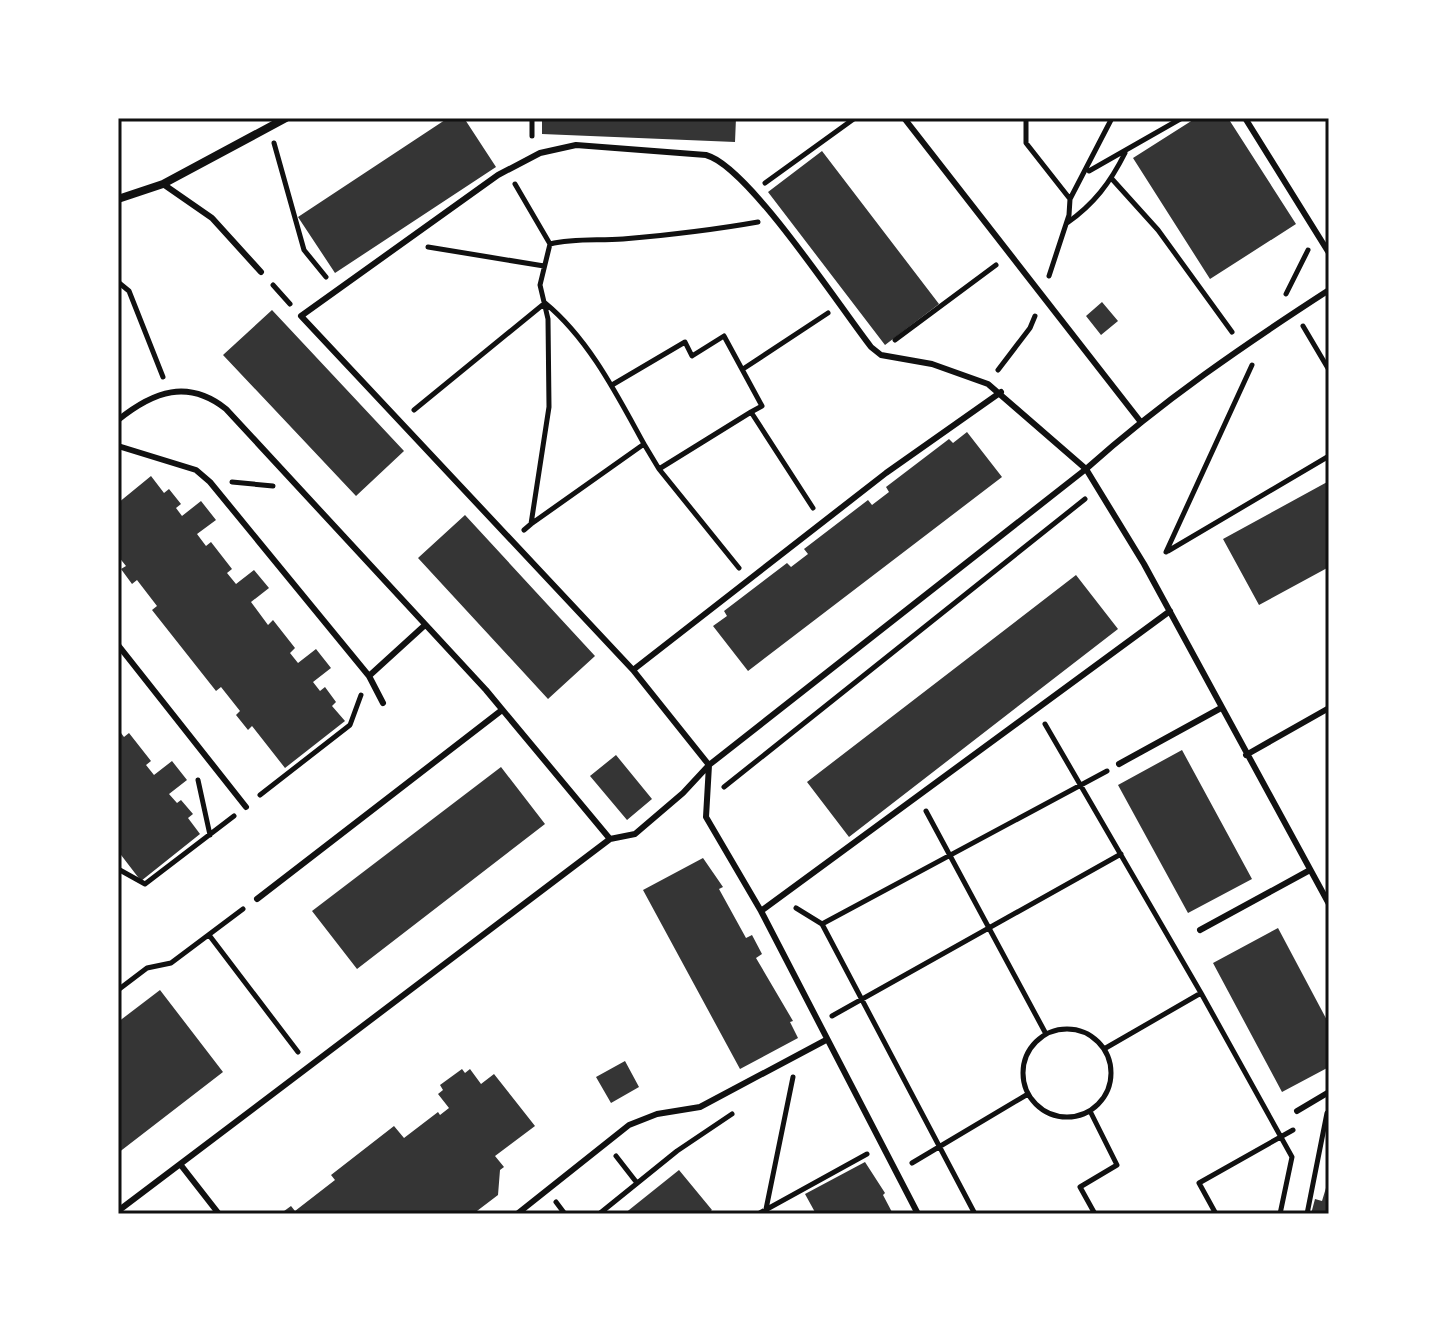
<svg xmlns="http://www.w3.org/2000/svg" width="1447" height="1332" font-family="'DM Sans',sans-serif">
	<style>
		.building { fill: #353535 }
		.lines { fill: none; stroke-linecap: round; stroke-linejoin: round }
		.path { stroke: #111; stroke-width: 5 }
		.service { stroke: #111; stroke-width: 6 }
		.minor { stroke: #111; stroke-width: 8 }
		.neatline { fill: none; stroke: #111; stroke-width: 3 }
	</style>
	<rect width="100%" height="100%" fill="#fff"/>
	<path class="building" d="M448,118h16l32,49 -161,106 -37,-56z
		M542,118h194l-1,24 -193,-8z
		M1196,118h32l68,106 -86,55 -77,-121z
		M822,151l117,153 -54,41 -117,-153z
		M1102,302l16,19 -17,14 -15,-19z
		M272,310l132,141 -48,45 -133,-141z
		M967,432l35,45 -254,194 -35,-45 14,-10 -3,-5 63,-48 4,4 17,-13 -4,-5 64,-49 4,5 17,-13 -3,-5 63,-48 4,4z
		M151,476l13,17 5,-4 12,15 -5,4 6,8 19,-15 15,19 -19,14 9,12 5,-4 21,27 -5,4 9,11 18,-14 15,18 -18,14 17,23 5,-5 22,28 -5,5 8,10 18,-14 15,19 -18,14 7,9 5,-4 11,15 -4,4 13,15 -60,47 -33,-42 -4,4 -12,-15 4,-4 -19,-24 -5,4 -64,-81 5,-4 -20,-26 -5,4 -11,-15 5,-3 -8,-10v-53z
		M1329,481v86l-70,38 -36,-66z
		M465,515l130,141 -47,43 -130,-141z
		M1076,575l42,54 -269,208 -42,-55z
		M118,729l6,8 5,-4 22,28 -5,4 8,10 18,-14 15,19 -18,14 8,9 4,-3 12,14 -5,4 12,16 -59,47 -23,-30z
		M1182,750l70,129 -64,34 -70,-128z
		M616,755l36,44 -25,21 -37,-44z
		M501,767l44,57 -188,145 -45,-58z
		M703,858l20,29 -4,2 27,49 6,-3 10,19 -6,4 37,63 -3,1 8,16 -58,31 -97,-179z
		M1278,928l51,96v43l-47,25 -69,-129z
		M160,990l63,82 -105,81v-131z
		M625,1061l14,26 -28,16 -15,-26z
		M462,1069l3,4 5,-4 11,15 13,-10 41,52 -40,30 9,11 -4,3 -2,25 -25,19h-193l11,-8 4,5 40,-31 -4,-5 63,-49 10,12 34,-26 2,3 9,-7 -11,-14 5,-4 -3,-5z
		M865,1162l20,31 -2,2 10,19h-77l-11,-20z
		M679,1170l33,40 -5,4h-83z
		M1329,1178v36h-18l4,-15 7,2z"/>
	<g class="lines">
		<path class="path" d="M532,118v18
			M1026,118v25l44,56
			M274,143l30,107 22,27
			M1089,171l93,-53
			M1112,179l46,51 74,102
			M765,183l90,-65
			M515,184l35,60 -10,41 8,34 1,88 -18,117 -7,6
			M1067,223c27,-19 43,-40 58,-70
			M550,244c25,-6 48,-3 73,-5 46,-4 90,-9 135,-17
			M428,247l116,19
			M1049,276l20,-61 1,-16 42,-81
			M118,282l11,9 34,86
			M273,285l17,19
			M1286,294l22,-44
			M1303,326l26,44
			M895,340l101,-75
			M743,369l85,-56
			M998,370l32,-42 5,-12
			M612,385l73,-43 7,14 32,-20 38,70 -11,6
			M414,410l131,-107c44,36 72,92 99,141
			M232,482l41,4
			M531,524l113,-80 15,25
			M1168,551l161,-95
			M1166,552l86,-187
			M739,568l-80,-99 92,-57 62,96
			M1045,724l156,269 -97,56
			M198,780l12,55
			M724,787l361,-288
			M260,795l90,-70 11,-30
			M926,811l120,223
			M118,869l27,15 89,-68
			M796,908l26,16 153,290
			M822,924l285,-153
			M209,935l89,117
			M118,990l29,-22 24,-5 72,-54
			M1201,993l91,164 -12,57
			M832,1016l289,-162
			M1023 1073a44 44 0 1 1 88 0a44 44 0 1 1-88 0Z
			M1090,1111l27,54 -37,22 15,27
			M616,1156l21,27
			M912,1163l116,-69
			M556,1202l9,12
			M599,1214l78,-63 55,-37
			M758,1214l109,-60
			M765,1214l28,-137
			M1216,1214l-17,-31 94,-53
			M1307,1214l20,-101"/>
		<path class="service" d="M904,118l236,303
			M1245,118l84,135
			M163,184l49,34 49,54
			M118,420c36,-29 70,-41 108,-11l260,281 124,149
			M118,446l78,24 14,12 159,194 14,27
			M118,645l128,162
			M633,670l253,-197 115,-81
			M369,676l56,-51
			M1246,755l83,-47
			M1119,764l102,-56
			M257,899l245,-189
			M761,911l409,-300
			M1200,930l110,-60
			M1297,1111l32,-19
			M180,1164l39,50
			M118,1211l492,-372 25,-5 48,-41 26,-28 377,-296c76,-68 158,-124 243,-179
			M517,1214l112,-89 28,-11 43,-7 126,-67
			M918,1214l-157,-303 -55,-94 3,-52 -76,-95 -332,-354 197,-141 42,-22 36,-8 130,10c42,11 133,151 165,192l10,8 51,9 56,20 98,85 58,95 185,340"/>
		<path class="minor" d="M118,199l45,-15 123,-66"/>
	</g>
	<rect width="1447" height="1332" fill="none" stroke="#ffffff" stroke-width="240"/>
	<rect x="120" y="120" width="1207" height="1092" class="neatline"/>
</svg>
